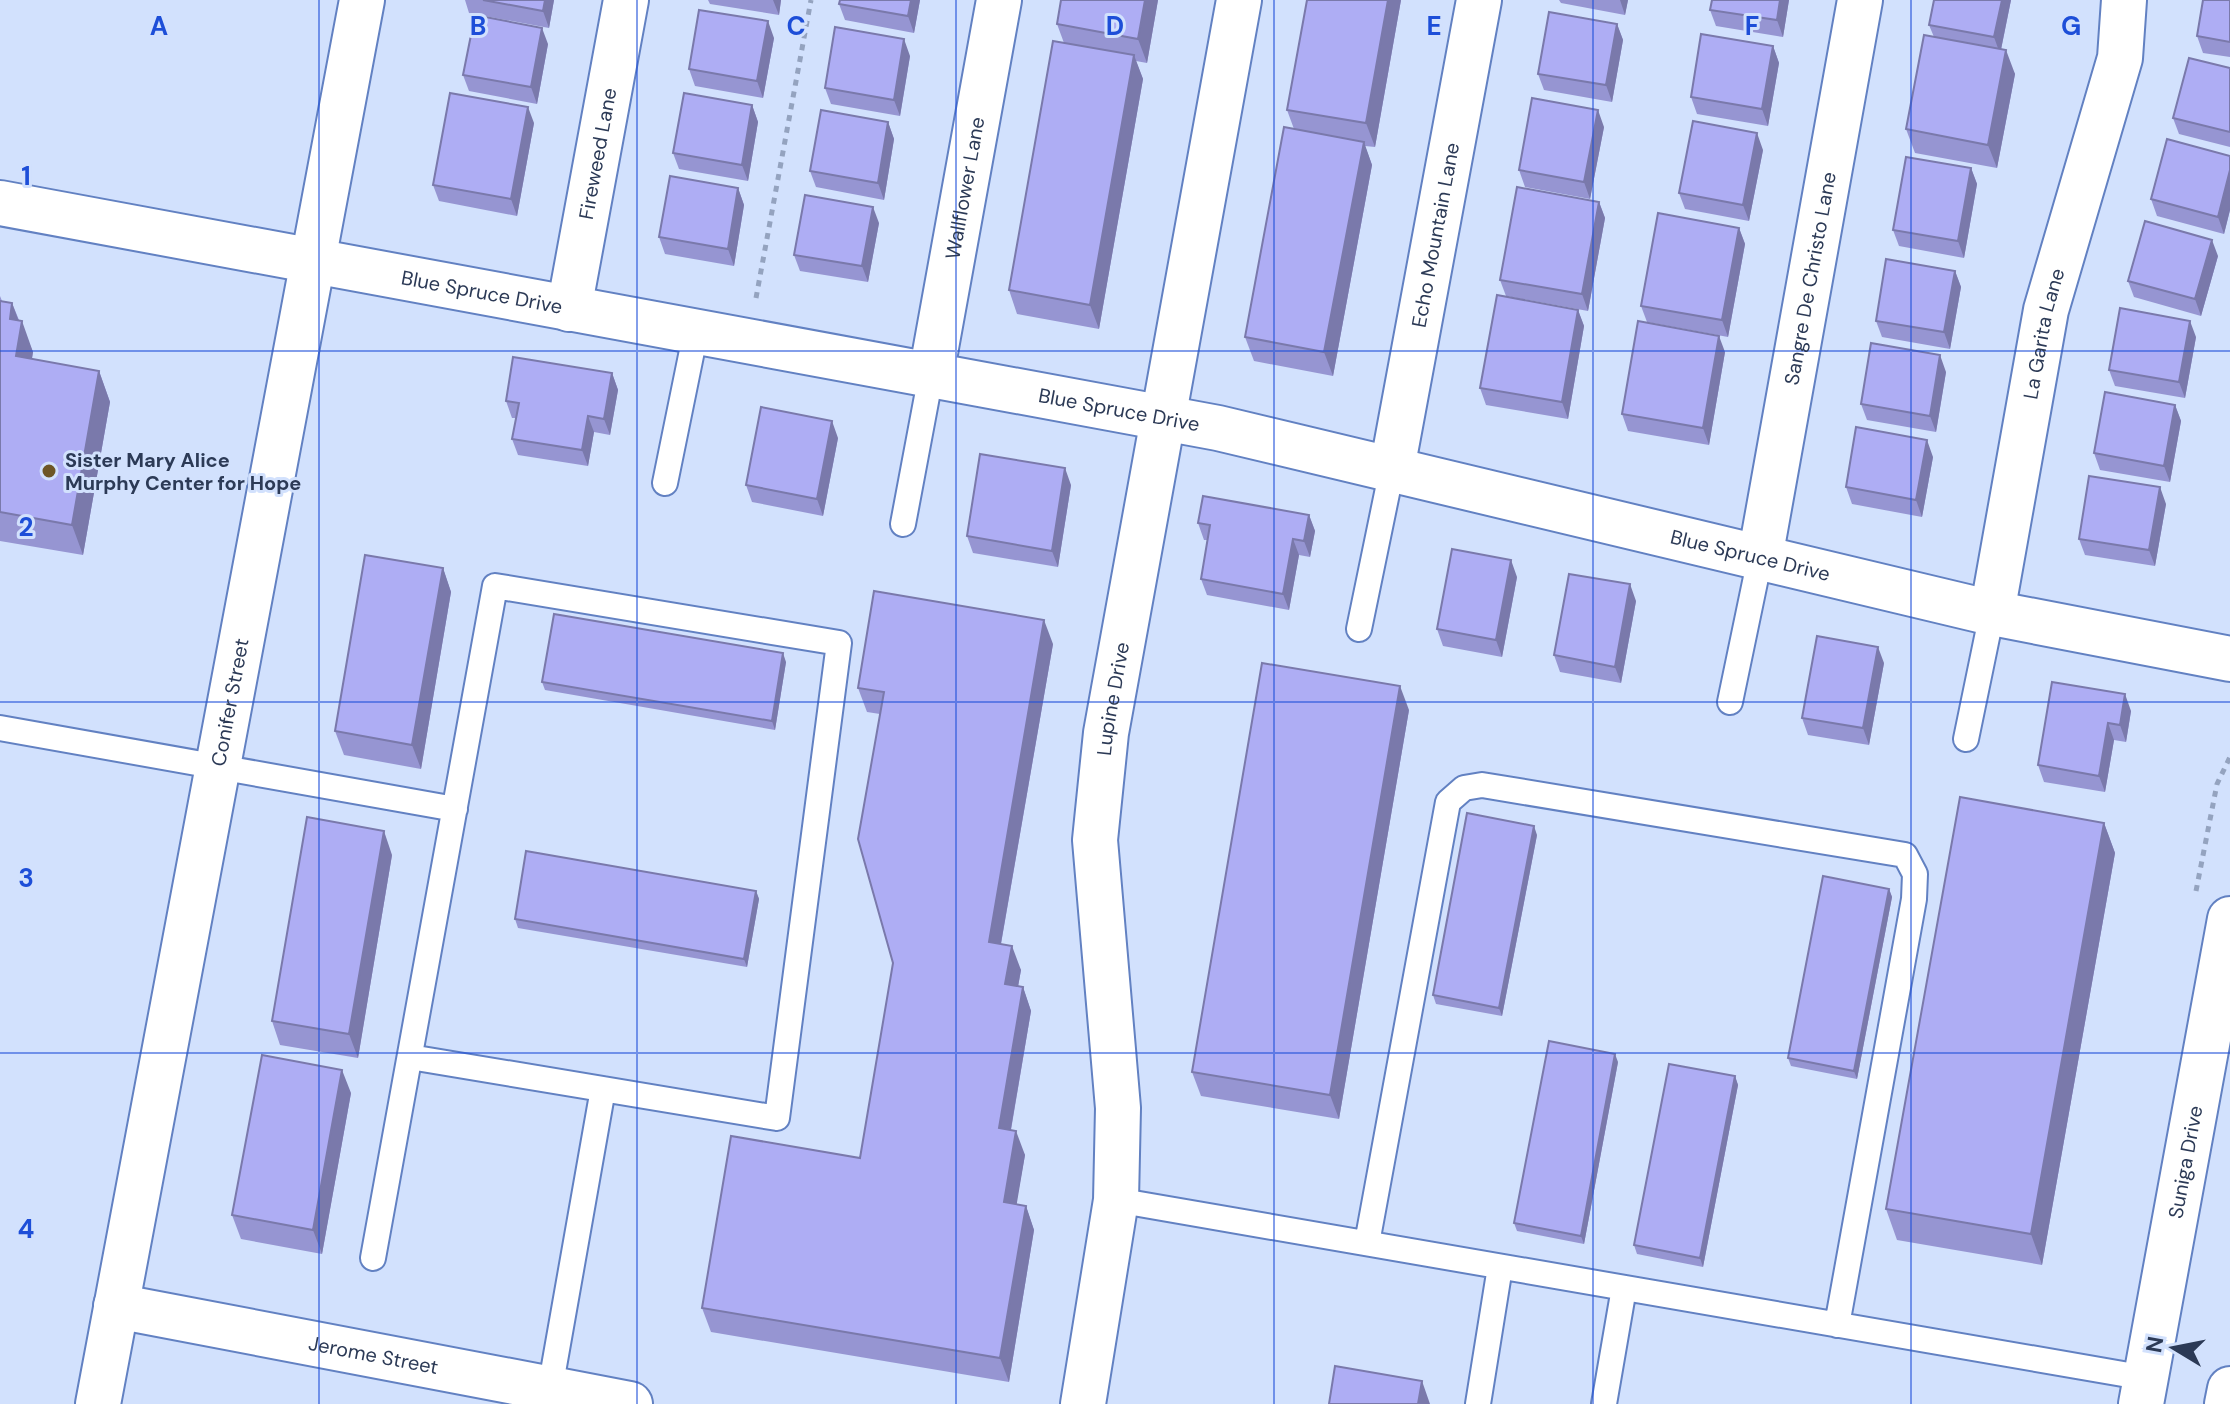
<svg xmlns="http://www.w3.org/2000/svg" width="2230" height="1404" font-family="'DM Sans',sans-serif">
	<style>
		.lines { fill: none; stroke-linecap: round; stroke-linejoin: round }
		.lane-casing { stroke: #6281c2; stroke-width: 28 }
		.street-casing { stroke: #6281c2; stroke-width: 48 }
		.path { stroke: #94a3bf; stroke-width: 5; stroke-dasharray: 6 6; stroke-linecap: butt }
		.lane { stroke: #fff; stroke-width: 24 }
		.street { stroke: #fff; stroke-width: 44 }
		.wall { fill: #9695d2 }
		.shaded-wall { fill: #7a79ab }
		.building { fill: #aeadf4; stroke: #7a79ab; stroke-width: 2 }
		.grid { fill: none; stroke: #1d4ed8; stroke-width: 2; stroke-opacity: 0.55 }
		.poi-dot { fill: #6d5626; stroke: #d2e1fd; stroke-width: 3 }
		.labels { text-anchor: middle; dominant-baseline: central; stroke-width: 6; stroke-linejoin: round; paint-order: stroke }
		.street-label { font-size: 20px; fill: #2c3a56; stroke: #d2e1fd }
		.poi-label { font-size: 20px; font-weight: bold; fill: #2c3a56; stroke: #d2e1fd; text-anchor: start }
		.grid-label { font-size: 26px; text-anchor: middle; font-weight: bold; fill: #1d4ed8; stroke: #d2e1fd; stroke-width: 6; stroke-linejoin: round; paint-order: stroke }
	</style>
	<rect width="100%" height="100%" fill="#d2e1fd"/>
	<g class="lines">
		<defs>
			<path id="lane" d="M665,483l31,-152
				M903,524l28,-149
				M1359,629l33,-160
				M1730,702l30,-144
				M0,728l455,81
				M1966,739l26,-126
				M1116,1200l1030,178
				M1367,1243l81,-441 16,-14 18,-3 423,70 10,19 -1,25 -77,426
				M373,1258l122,-672 344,57 -62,475 -367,-61
				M550,1389l53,-300
				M1478,1404l22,-137
				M1604,1404l20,-116"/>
			<g id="street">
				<path id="s1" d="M0,203l1218,225 774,185 238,46"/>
				<path id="s2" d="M569,309l57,-309"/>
				<path id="s3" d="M931,375l68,-375"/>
				<path id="s4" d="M1392,469l87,-469"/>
				<path id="s5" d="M1760,558l100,-558"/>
				<path id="s6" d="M1992,613l54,-303 74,-252 4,-58"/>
				<path id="s7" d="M116,1306l514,98"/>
				<path id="s8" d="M98,1404l264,-1404"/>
				<path id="s9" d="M1083,1404l33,-204 2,-92 -23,-268 11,-107 133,-733"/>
				<path id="s10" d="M2141,1404l89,-485"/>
				<path d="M2227,1404l3,-15"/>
			</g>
		</defs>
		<use href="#lane" class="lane-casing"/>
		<use href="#street" class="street-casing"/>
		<path class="path" d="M756,298l55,-298
			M2196,891l21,-107 13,-27"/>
		<use href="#lane" class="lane"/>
		<use href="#street" class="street"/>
	</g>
	<path class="wall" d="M465,0h89l-5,28 -80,-15z
		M708,0h73l-2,15 -69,-11z
		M840,0h80l-6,33 -69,-13 -6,-16z
		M1061,0h97l-11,63 -11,-2 7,18 -44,250 -82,-15 -8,-24 55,-247 -7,-19z
		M1401,0l-26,147 -10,-1 7,19 -39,211 -79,-15 -9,-24 49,-208 -7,-19z
		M1559,0h69l-3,15 -64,-12z
		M1712,0h77l-6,37 -67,-11 -6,-16z
		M2011,0l-10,50 14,24 -18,94 -82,-15 -9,-24 28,-92 -5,-12z
		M2230,0v57l-27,-4 -6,-17z
		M1617,24l6,16 -11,62 -68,-12 -6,-16z
		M774,38l-11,60 -68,-12 -6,-17z
		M548,44l-11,60 -68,-13 -6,-16z
		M1773,46l6,17 -11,63 -71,-12 -6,-17z
		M910,56l-10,60 -69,-12 -6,-16z
		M2230,68v79l-51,-13 -6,-16z
		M752,105l6,17 -10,59 -69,-12 -6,-16z
		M888,122l6,17 -10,61 -68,-13 -6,-16z
		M534,123l-17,93 -78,-15 -6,-16z
		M1604,127l-14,72 -65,-12 -6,-17z
		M1763,150l-14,71 -64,-12 -6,-16z
		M2230,156v54l-6,24 -67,-18 -6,-17z
		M1971,168l6,16 -13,74 -65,-12 -6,-16z
		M738,188l6,17 -10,61 -69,-12 -6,-17z
		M1599,202l6,16 -17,93 -82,-15 -6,-16z
		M879,223l-11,59 -68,-11 -6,-16z
		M1739,228l6,16 -17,93 -81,-15 -6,-16z
		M2218,256l-17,60 -67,-19 -6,-16z
		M1955,271l6,16 -11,62 -68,-12 -6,-16z
		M0,296l2,5 10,2 7,17 14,32 -1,7 67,12 11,31 -27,153 -83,-14z
		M1578,310l6,16 -16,93 -82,-14 -6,-17z
		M2196,337l-11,61 -70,-12 -6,-16z
		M1725,352l-16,93 -81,-14 -6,-17z
		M1946,372l-10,60 -69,-12 -6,-16z
		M612,373l6,17 -8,45 -16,-3 -6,34 -70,-11 -6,-16 4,-21h-4l-6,-17z
		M2175,405l6,16 -11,61 -70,-12 -6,-17z
		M838,438l-15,78 -71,-14 -6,-17z
		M1933,457l-11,60 -70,-13 -6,-17z
		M1071,485l-13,82 -85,-14 -6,-17z
		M2166,504l-11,62 -70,-11 -6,-16z
		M1309,515l6,16 -5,26 -11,-2 -10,55 -82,-15 -6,-16 7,-39h-4l-6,-17z
		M443,568l8,24 -30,177 -77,-14 -9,-24z
		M1517,577l-15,80 -59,-11 -6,-17z
		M1636,601l-15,82 -61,-11 -6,-17z
		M1053,644l-52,300 20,26 -3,17h5l8,24 -20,119 14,25 -9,49 10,2 8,24 -25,152 -298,-50 -9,-24 158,-150 33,-195 -13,-249 -13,-2 -9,-24z
		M786,662l-11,68 -230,-40 -3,-8z
		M1884,663l-15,82 -61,-10 -6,-17z
		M2052,682l79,29 -5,31 -12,-2 -9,52 -61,-10 -6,-17z
		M1409,710l-70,409 -138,-23 -9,-24z
		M2104,823l11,30 -73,412 -145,-25 -11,-31z
		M1537,835l-35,181 -66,-12 -3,-9z
		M392,855l-34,203 -78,-13 -8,-24z
		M1889,889l3,8 -35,182 -66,-13 -3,-8z
		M756,891l3,8 -12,68 -229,-39 -3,-9z
		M1618,1062l-34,182 -67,-13 -3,-8z
		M1735,1076l3,9 -35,182 -66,-13 -3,-9z
		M351,1093l-29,161 -81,-15 -9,-24z"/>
	<path class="shaded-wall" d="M545,0h9l-5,28 -6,-17z
		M773,0h8l-2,15z
		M911,0h9l-6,33 -6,-17z
		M1145,0h13l-11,63 -9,-24z
		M1388,0h13l-26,147 -9,-24z
		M1620,0h8l-3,15z
		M1780,0h9l-6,37 -6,-17z
		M2002,0h9l-11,54 -6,-17z
		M768,21l6,17 -11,60 -6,-17z
		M1617,24l6,16 -11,62 -6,-17z
		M542,28l6,16 -11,60 -6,-17z
		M904,39l6,17 -10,60 -6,-16z
		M1773,46l6,17 -11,63 -6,-17z
		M2006,50l9,24 -18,94 -9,-23z
		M1134,55l9,24 -44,250 -9,-24z
		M752,105l6,17 -10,59 -6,-16z
		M528,107l6,16 -17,93 -6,-17z
		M1598,110l6,17 -14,72 -6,-17z
		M888,122l6,17 -10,61 -6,-17z
		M1757,133l6,17 -14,71 -6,-16z
		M1364,142l8,23 -39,211 -9,-24z
		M1971,168l6,16 -13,74 -6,-17z
		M2230,170v40l-6,24 -6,-17z
		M738,188l6,17 -10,61 -6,-17z
		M1599,202l6,16 -17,93 -6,-17z
		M873,207l6,16 -11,59 -6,-16z
		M1739,228l6,16 -17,93 -6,-17z
		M2212,240l6,16 -17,60 -6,-17z
		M1955,271l6,16 -11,62 -6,-17z
		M12,303l9,24 1,-6 11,31 -6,35 -11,-31 -6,-37z
		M1578,310l6,16 -16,93 -6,-17z
		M2190,321l6,16 -11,61 -6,-16z
		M1719,336l6,16 -16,93 -6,-17z
		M1940,355l6,17 -10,60 -6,-16z
		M99,371l11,31 -27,153 -11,-30z
		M612,373l6,17 -8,45 -6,-16z
		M2175,405l6,16 -11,61 -6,-16z
		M588,416l6,16 -6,34 -6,-16z
		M832,421l6,17 -15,78 -6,-17z
		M1927,440l6,17 -11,60 -6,-17z
		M1065,468l6,17 -13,82 -6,-16z
		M2160,487l6,17 -11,62 -6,-16z
		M1309,515l6,16 -5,26 -6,-16z
		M1293,539l6,16 -10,55 -6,-16z
		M1511,560l6,17 -15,80 -6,-17z
		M443,568l8,24 -30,177 -9,-24z
		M1630,584l6,17 -15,82 -6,-16z
		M1044,620l9,24 -56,322 -8,-24z
		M1878,647l6,16 -15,82 -6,-17z
		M783,653l3,9 -11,68 -3,-9z
		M1400,686l9,24 -70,409 -9,-24z
		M2125,694l6,17 -5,31 -6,-17z
		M2108,723l6,17 -9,52 -6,-16z
		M2104,823l11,30 -73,412 -11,-31z
		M1534,826l3,9 -35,181 -3,-8z
		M384,831l8,24 -34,203 -9,-24z
		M1889,889l3,8 -35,182 -3,-8z
		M756,891l3,8 -12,68 -3,-8z
		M1012,946l9,24 -7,38 -9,-24z
		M1023,987l8,24 -24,141 -8,-24z
		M1615,1054l3,8 -34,182 -3,-8z
		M342,1070l9,23 -29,161 -9,-24z
		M1735,1076l3,9 -35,182 -3,-9z
		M1016,1131l9,24 -12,71 -9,-24z
		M1026,1206l8,24 -25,152 -9,-24z
		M1422,1381l8,23h-12z"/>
	<path class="building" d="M483,0h62l-2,11z
		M840,0h71l-3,16 -69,-12z
		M1061,0h84l-7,39 -81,-15z
		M1307,0h81l-22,123 -79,-13z
		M1712,0h68l-3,20 -67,-10z
		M1934,0h68l-8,37 -65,-12z
		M2203,0h27v42l-33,-6z
		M699,10l69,11 -11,60 -68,-12z
		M1549,12l68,12 -11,61 -68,-11z
		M475,15l67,13 -11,59 -68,-12z
		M835,27l69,12 -10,61 -69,-12z
		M1701,34l72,12 -11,63 -71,-12z
		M1924,35l82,15 -18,95 -82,-16z
		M1053,41l81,14 -44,250 -81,-15z
		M2189,58l41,10v64l-57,-14z
		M450,93l78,14 -17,92 -78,-14z
		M684,93l68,12 -10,60 -69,-12z
		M1532,98l66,12 -14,72 -65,-12z
		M821,110l67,12 -10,61 -68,-12z
		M1693,121l64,12 -14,72 -64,-12z
		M1284,127l80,15 -40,210 -79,-15z
		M2167,139l63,17v14l-12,47 -67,-18z
		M1906,157l65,11 -13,73 -65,-11z
		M670,176l68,12 -10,61 -69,-12z
		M1517,187l82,15 -17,92 -82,-14z
		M805,195l68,12 -11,59 -68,-11z
		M1658,213l81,15 -17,92 -81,-14z
		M2145,221l67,19 -17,59 -67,-18z
		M1886,259l69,12 -11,61 -68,-11z
		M1497,295l81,15 -16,92 -82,-14z
		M0,301l12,2 -2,16 12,2 -6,35 83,15 -27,154 -72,-13z
		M2120,308l70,13 -11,61 -70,-12z
		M1638,321l81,15 -16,92 -81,-14z
		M1871,343l69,12 -10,61 -69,-12z
		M513,357l99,16 -8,46 -16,-3 -6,34 -70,-11 7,-36 -13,-2z
		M2105,392l70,13 -11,61 -70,-13z
		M761,407l71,14 -15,78 -71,-14z
		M1856,427l71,13 -11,60 -70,-13z
		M980,454l85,14 -13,83 -85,-15z
		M2089,476l71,11 -11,63 -70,-11z
		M1203,496l106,19 -5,26 -11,-2 -10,55 -82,-15 9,-54 -12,-2z
		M1452,549l59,11 -15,80 -59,-11z
		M365,555l78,13 -31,177 -77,-14z
		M1569,574l61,10 -15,83 -61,-12z
		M874,591l170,29 -55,322 23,4 -7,38 18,3 -24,141 17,3 -12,71 22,4 -26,152 -298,-50 29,-172 129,22 33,-195 -35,-124 26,-147 -26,-4z
		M554,614l229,39 -11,68 -230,-39z
		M1817,636l61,11 -15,81 -61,-10z
		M1262,663l138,23 -70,409 -138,-23z
		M2052,682l73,12 -5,31 -12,-2 -9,53 -61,-11z
		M1960,797l144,26 -73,411 -145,-25z
		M1467,813l67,13 -35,182 -66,-13z
		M307,817l77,14 -35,203 -77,-13z
		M526,851l230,40 -12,68 -229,-40z
		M1823,876l66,13 -35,182 -66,-13z
		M1549,1041l66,13 -34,182 -67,-13z
		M262,1055l80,15 -29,160 -81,-15z
		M1669,1064l66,12 -35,182 -66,-13z
		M1335,1366l87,15 -4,23h-89z"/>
	<path class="grid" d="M319,0v1404M637,0v1404M956,0v1404M1274,0v1404M1593,0v1404M1911,0v1404M0,351h2230M0,702h2230M0,1053h2230"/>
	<circle class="poi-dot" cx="49" cy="471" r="8"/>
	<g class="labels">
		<g class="street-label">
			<text stroke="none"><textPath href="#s2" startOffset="158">Fireweed Lane</textPath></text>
			<text stroke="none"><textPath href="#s3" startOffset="190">Wallflower Lane</textPath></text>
			<text stroke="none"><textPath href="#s4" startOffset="238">Echo Mountain Lane</textPath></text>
			<text stroke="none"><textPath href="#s5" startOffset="284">Sangre De Christo Lane</textPath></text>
			<text stroke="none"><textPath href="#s1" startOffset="490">Blue Spruce Drive</textPath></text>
			<text stroke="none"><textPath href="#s6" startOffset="284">La Garita Lane</textPath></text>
			<text stroke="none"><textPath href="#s1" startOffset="1138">Blue Spruce Drive</textPath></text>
			<text stroke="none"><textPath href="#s1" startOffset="1786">Blue Spruce Drive</textPath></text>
			<text stroke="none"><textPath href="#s9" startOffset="710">Lupine Drive</textPath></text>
			<text stroke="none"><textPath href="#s8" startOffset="714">Conifer Street</textPath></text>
			<text stroke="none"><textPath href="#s10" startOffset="246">Suniga Drive</textPath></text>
			<text stroke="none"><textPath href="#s7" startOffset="262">Jerome Street</textPath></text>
		</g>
		<g class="poi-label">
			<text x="65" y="460">Sister Mary Alice<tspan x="65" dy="23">Murphy Center for Hope</tspan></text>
		</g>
	</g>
	<g class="grid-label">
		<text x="159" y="35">A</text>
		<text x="478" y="35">B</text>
		<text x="796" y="35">C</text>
		<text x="1115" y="35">D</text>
		<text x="1434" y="35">E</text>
		<text x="1752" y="35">F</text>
		<text x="2071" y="35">G</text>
		<text x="26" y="185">1</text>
		<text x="26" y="536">2</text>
		<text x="26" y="887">3</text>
		<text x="26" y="1238">4</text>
	</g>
	<g transform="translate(2174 1348) rotate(280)" stroke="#d2e1fd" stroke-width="6" paint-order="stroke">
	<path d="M0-6L14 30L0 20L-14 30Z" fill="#2c3a56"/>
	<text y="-12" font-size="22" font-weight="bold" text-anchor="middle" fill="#2c3a56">N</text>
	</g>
</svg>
